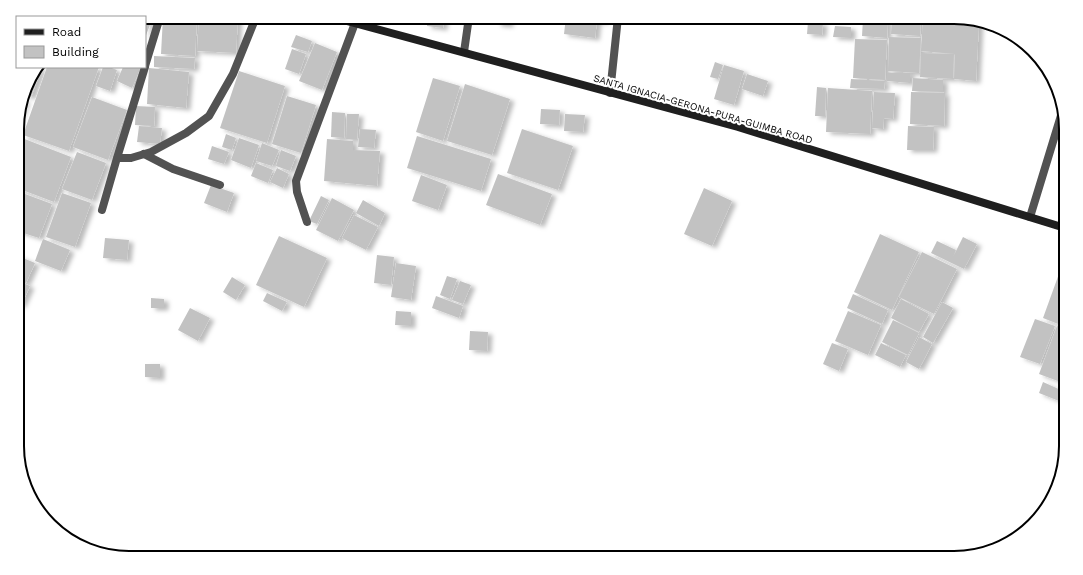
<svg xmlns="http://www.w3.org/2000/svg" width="1083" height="575" font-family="'Work Sans',sans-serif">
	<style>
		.building { fill: #c2c2c2; filter: url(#shadow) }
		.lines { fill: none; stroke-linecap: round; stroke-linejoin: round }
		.service { stroke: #525252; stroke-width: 8 }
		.minor { stroke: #525252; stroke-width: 8 }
		.secondary { stroke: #1f1f1f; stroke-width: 8 }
		.labels { text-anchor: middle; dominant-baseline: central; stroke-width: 4; stroke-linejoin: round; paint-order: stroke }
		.street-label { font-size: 10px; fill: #000; stroke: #fff }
		.rim { fill: none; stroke: #000; stroke-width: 2 }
	</style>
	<defs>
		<filter id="shadow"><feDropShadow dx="4.5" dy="2.5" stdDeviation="2" flood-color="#0004"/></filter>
	</defs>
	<rect width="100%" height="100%" fill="#fff"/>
	<path class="building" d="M145,17h8l-8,21z
		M163,17h34l-2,39 -34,-2z
		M199,17h39l-2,36 -39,-2z
		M428,17h16l-1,11 -16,-2z
		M497,17h12v8l-12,-1z
		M566,17h39l-1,5 -7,-1 -2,17 -31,-4z
		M892,17h29l-1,19 -29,-2z
		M923,17h31l25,6 -3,58 -22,-2 1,-25 -34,-3z
		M863,19l25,1 -1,18 -25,-2z
		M808,22l15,1 -1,12 -15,-1z
		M835,26l16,1v11l-18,-1z
		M296,35l16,6 -4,11 -17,-5z
		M889,37l32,1 -2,35 -31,-2z
		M855,39l32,1 -2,40 -32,-2z
		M315,43l22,9 -15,38 -23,-9z
		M292,49l14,5 -7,20 -14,-5z
		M921,53l33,1 -1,25 -33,-2z
		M154,56l41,2 -1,11 -40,-2z
		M715,62l8,3 -5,14 -8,-2z
		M724,65l20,6 -10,34 -20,-6z
		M38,67h4l-11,30 -7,-2 5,-16z
		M47,67h52l-30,84 -46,-16z
		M103,67h6l8,3 -7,21 -14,-5z
		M123,67h18l-9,21 -15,-7z
		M149,68l40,4 -3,36 -39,-4z
		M239,71l46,15 -18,57 -47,-15z
		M887,73h23v10l-23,-2z
		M747,74l21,7 -5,15 -21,-7z
		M433,78l27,8 -17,55 -27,-9z
		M913,78l30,2v12l-31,-1z
		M851,79l34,2 -1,8 -34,-1z
		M465,84l45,15 -18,56 -45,-14z
		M817,87l9,1 -1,28h-10z
		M828,88l44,3 -2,43 -44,-2z
		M874,92l21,1 -2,26 -9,-1 -1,11 -11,-1z
		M911,92l34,1 -1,33 -34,-2z
		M287,96l29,9 -15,48 -29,-9z
		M92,97l35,13 -19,50 -35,-13z
		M23,99l3,1 -9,26v-4z
		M136,106l19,1 -1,19 -19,-1z
		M541,109l19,1 -1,15 -19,-1z
		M332,112l13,1 -1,25 -13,-1z
		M347,114h12l-2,25h-11z
		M565,114l20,1 -2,17 -19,-1z
		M139,126l23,2 -2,16 -23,-2z
		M908,126l26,1 -1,23h-26z
		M360,129l16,1 -2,18 -16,-1z
		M522,129l51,17 -15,44 -51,-17z
		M226,134l10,4 -4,12 -10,-3z
		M417,136l74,23 -10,32 -74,-23z
		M22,138l49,19 -17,45 -37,-14v-37z
		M239,138l20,7 -8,23 -20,-8z
		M327,139l26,2v9l27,1 -3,35 -53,-5z
		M262,143l17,7 -7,16 -16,-5z
		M212,146l17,6 -5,12 -16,-5z
		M281,150l15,6 -6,15 -14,-5z
		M77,152l29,11 -14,37 -30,-11z
		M256,163l17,7 -5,13 -17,-7z
		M277,168l12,6 -6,14 -13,-6z
		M498,174l54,20 -12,31 -54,-20z
		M421,175l26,10 -9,25 -26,-9z
		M211,185l23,8 -7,19 -23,-9z
		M704,188l28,13 -20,45 -28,-12z
		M17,191l35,13 -13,34 -22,-7z
		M62,193l29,10 -16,44 -29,-10z
		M321,196l8,4 -12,24 -8,-3z
		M332,198l22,12 -16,31 -22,-11z
		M363,200l22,13 -6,13 -23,-13z
		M354,215l24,12 -12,23 -24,-12z
		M880,234l39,18 -27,58 -38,-18z
		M279,236l48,22 -23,49 -48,-22z
		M963,237l14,7 -13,25 -33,-16 6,-12 19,9 -3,7z
		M105,238l24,2 -2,20 -24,-2z
		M43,239l27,11 -9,21 -26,-10z
		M922,252l35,17 -23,45 -35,-17z
		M377,255l17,2 -3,28 -17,-2z
		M18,256l17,7 -9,20 -8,-3z
		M396,263l20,3 -5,34 -20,-3z
		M1060,271l6,2v54l-23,-9z
		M447,276l10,3 -7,20 -10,-4z
		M232,277l13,8 -9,15 -13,-8z
		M18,281l12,5 -9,20 -3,-2z
		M460,281l11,4 -8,19 -11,-4z
		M267,293l20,9 -5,9 -19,-10z
		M853,294l35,16 -6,14 -35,-16z
		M436,296l27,10 -4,12 -27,-10z
		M151,298l13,1v9h-13z
		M901,299l28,15 -10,18 -28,-14z
		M942,302l11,6 -20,35 -10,-6z
		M190,308l20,10 -12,23 -20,-11z
		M396,311l15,1v14l-16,-1z
		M848,311l33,14 -13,30 -33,-14z
		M1035,319l20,7 -15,38 -20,-7z
		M893,320l26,13 -11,22 -26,-13z
		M1057,326l9,3v55l-27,-10z
		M470,331l18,1 -1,19 -18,-1z
		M919,337l13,7 -13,25 -13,-7z
		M832,343l16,6 -9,22 -16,-7z
		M881,343l25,12 -6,12 -25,-12z
		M145,364h15v14l-15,-1z
		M1043,382l20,9 -4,10 -20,-8z"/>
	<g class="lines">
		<path class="service" d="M610,93l8,-76
			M144,154l29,15 47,16
			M1030,217l33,-108"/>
		<path class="minor" d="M464,52l5,-35
			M145,66l15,-49
			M117,158h14l20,-6 35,-19 23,-17 24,-42 23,-57
			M102,210l15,-52 28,-91
			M307,222l-10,-30 -1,-11 59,-158"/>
		<path class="secondary" d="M332,17l406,110 327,101"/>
	</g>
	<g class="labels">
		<g class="street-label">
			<text transform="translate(703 109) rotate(16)">SANTA IGNACIA-GERONA-PURA-GUIMBA ROAD</text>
		</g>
	</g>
	<path d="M0 0H1083V575H0ZM129 24H954A105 105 0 0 1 1059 129V446A105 105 0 0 1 954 551H129A105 105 0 0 1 24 446V129A105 105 0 0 1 129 24Z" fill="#fff" fill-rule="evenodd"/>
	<path class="rim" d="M129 24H954A105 105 0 0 1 1059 129V446A105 105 0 0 1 954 551H129A105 105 0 0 1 24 446V129A105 105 0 0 1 129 24Z"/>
	<rect x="16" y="16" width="130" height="52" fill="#ffffff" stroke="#999999"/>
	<rect x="24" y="29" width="20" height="6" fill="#1f1f1f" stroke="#999999"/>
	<text x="52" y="36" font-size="12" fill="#000000">Road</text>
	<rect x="24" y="46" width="20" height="12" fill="#c2c2c2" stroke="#999999"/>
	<text x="52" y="56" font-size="12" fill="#000000">Building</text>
</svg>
